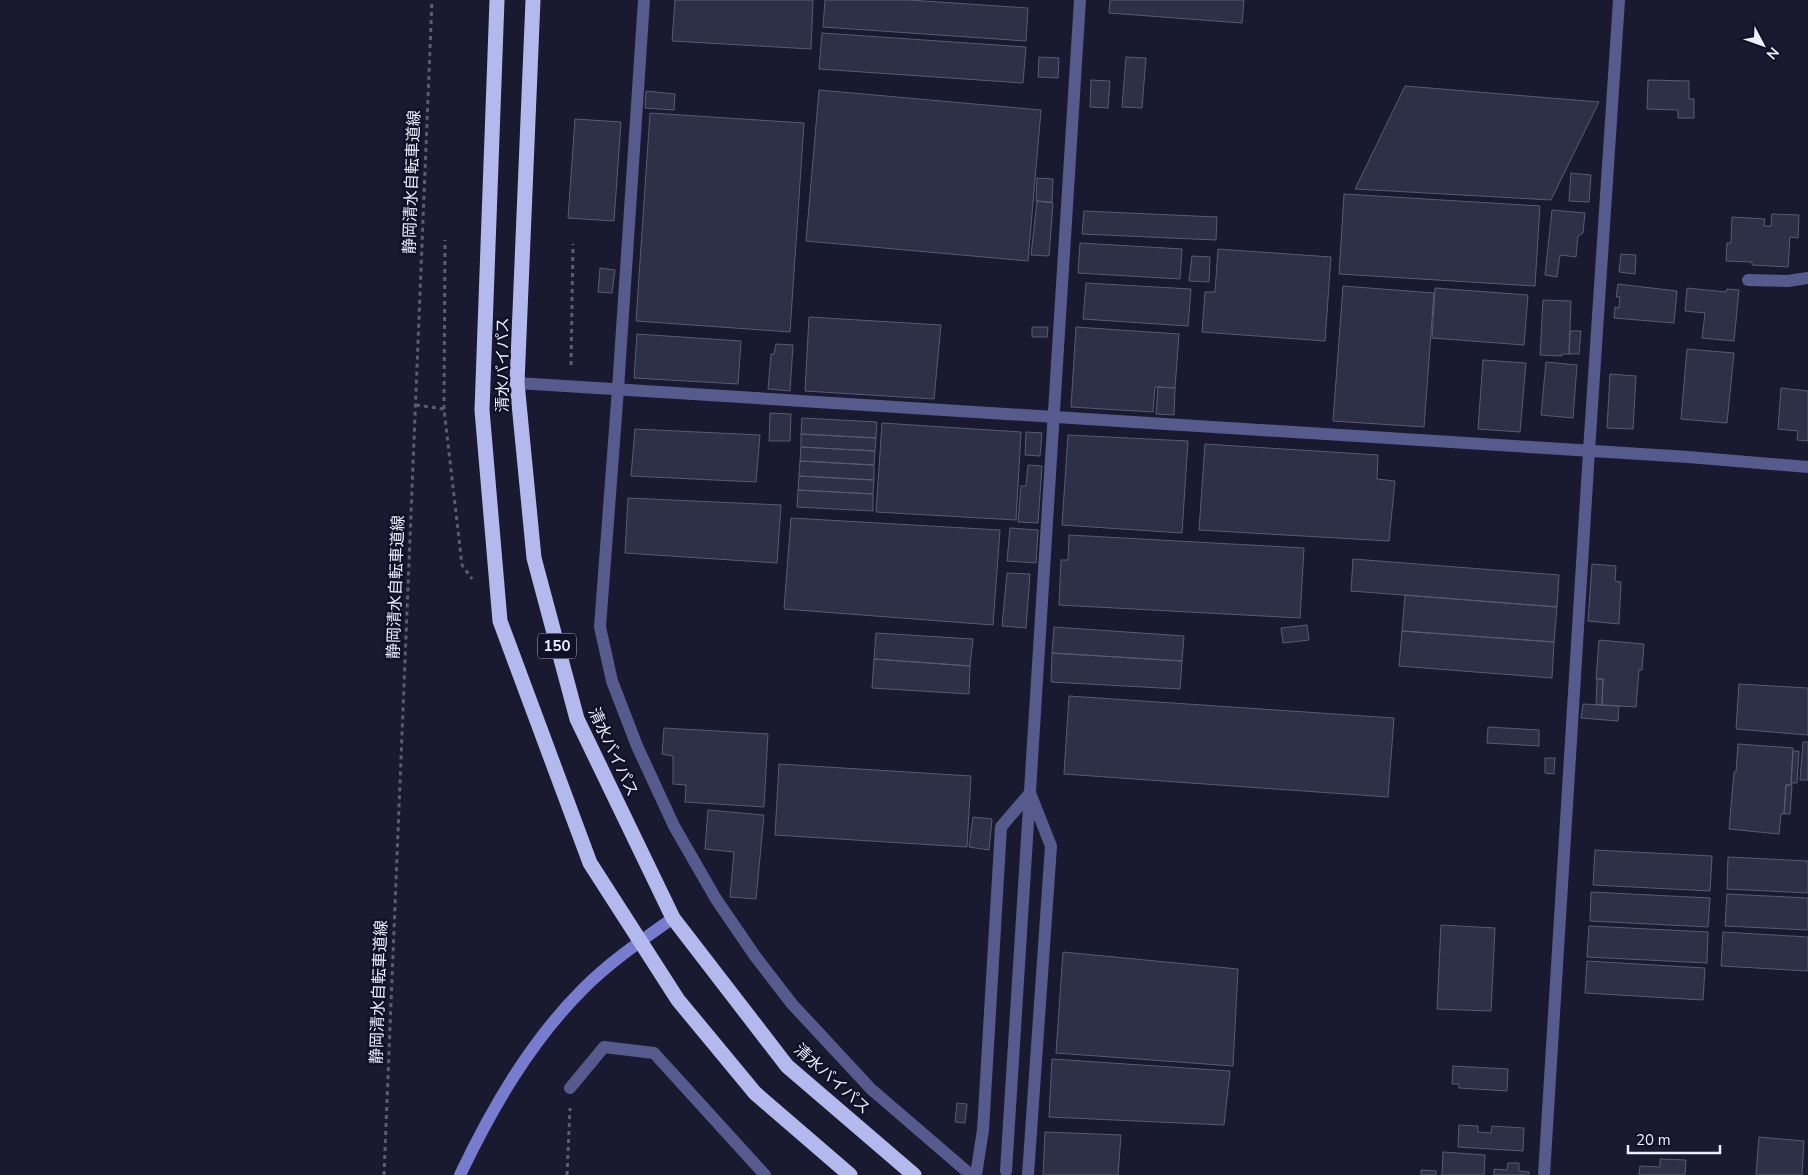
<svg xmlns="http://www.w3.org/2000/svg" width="1808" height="1175" font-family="'Nunito Sans','Noto Sans JP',sans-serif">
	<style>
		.building { fill: #2e3047; stroke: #585b74 }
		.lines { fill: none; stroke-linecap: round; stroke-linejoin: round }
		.path { stroke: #5a5c70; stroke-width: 3; stroke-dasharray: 4 4; stroke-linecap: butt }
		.street { stroke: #565a8d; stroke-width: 12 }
		.secondary { stroke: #777cce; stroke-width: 12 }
		.highway { stroke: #b4b9ed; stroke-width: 15 }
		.labels { text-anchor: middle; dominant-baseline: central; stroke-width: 5; stroke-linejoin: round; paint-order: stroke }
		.shield { fill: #101126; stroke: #aaacbd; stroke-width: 1 }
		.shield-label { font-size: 15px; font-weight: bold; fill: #eceefe }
		.street-label { font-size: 16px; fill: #eceefe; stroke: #101126 }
	</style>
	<rect width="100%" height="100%" fill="#191a30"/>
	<path class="building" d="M675,0h138l-2,49 -139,-8z
		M825,0h84l119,8 -2,33 -203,-14z
		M1110,0h134l-2,23 -133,-10z
		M822,33l204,14 -3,36 -204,-14z
		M1039,57l20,1 -1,20 -20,-1z
		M1126,57l20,1 -4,50 -20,-1z
		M1091,80l19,1 -2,27 -18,-1z
		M1648,80l41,1v18h5v19h-16v-8l-31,-1z
		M1405,86l194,16 -48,98 -196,-11z
		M819,90l222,20 -13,151 -222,-20z
		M646,91l29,3 -1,16 -29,-2z
		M650,113l154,10 -14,209 -154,-11z
		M575,119l46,3 -7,99 -46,-3z
		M1571,173l20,2 -2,27 -20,-1z
		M1037,178l16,1 -1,23 -16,-1z
		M1344,194l196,12 -5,80 -196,-12z
		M1037,201l16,2 -4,53 -18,-1z
		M1552,210l33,3 -2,20 -5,3 -2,21 -16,-2 -3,22 -12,-2z
		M1084,211l133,6 -1,23 -134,-6z
		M1772,214l27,1 -1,23 -8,-1 -2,30 -36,-2v-3l-26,-1 1,-18h4l1,-26 33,2 -1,7h7z
		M1080,243l102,6 -2,30 -102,-6z
		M1218,249l113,8 -6,84 -123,-9 3,-40h10z
		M1621,254l15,1 -1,19 -16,-2z
		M1192,256l18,1 -1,25 -20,-1z
		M600,268l15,2 -3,23 -14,-1z
		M1086,283l105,6 -3,37 -105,-7z
		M1618,284l59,7 -3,32 -60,-5 1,-11 4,1 1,-11h-4z
		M1343,286l91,7 -10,134 -91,-6z
		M1435,288l93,7 -4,50 -92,-7z
		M1687,288l39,4 1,-3 12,1 -5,51 -32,-3 3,-25 -20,-2z
		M1543,300l28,1 -2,53h-7v2l-22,-1z
		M809,317l132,8 -7,74 -129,-8z
		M1032,327h16l-1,10h-15z
		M1076,327l103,7 -4,54 -20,-1 -2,25 -82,-5z
		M1570,331h11l-2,23h-10z
		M637,334l104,7 -3,43 -104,-6z
		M776,344l17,1 -3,46 -22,-2 3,-35h3z
		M1687,349l47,4 -7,70 -46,-4z
		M1483,360l43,3 -6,69 -42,-3z
		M1546,362l31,3 -4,53 -32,-3z
		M1610,374l26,2 -3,53 -26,-1z
		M1158,387l17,1 -1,27 -18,-1z
		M1781,388l27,3v50l-11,-1 1,-9 -20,-2z
		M770,413l21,1 -1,27h-21z
		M802,418l75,4 -1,16 -75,-4z
		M882,423l139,9 -5,88 -140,-8z
		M635,429l125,6 -4,47 -125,-6z
		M1026,432l16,1 -2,23 -15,-1z
		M801,434l75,4 -1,13 -74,-4z
		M1068,435l120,6 -6,92 -120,-8z
		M1205,444l173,11 -1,24 18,2 -6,60 -190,-11z
		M801,447l74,4 -1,14 -74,-4z
		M800,461l74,4v15l-75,-4z
		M1028,465l14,1 -4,57 -20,-1 3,-36h5z
		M799,476l75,4 -1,14 -75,-4z
		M798,490l75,4v17l-76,-4z
		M628,498l153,7 -4,58 -152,-10z
		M791,518l209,12 -7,95 -209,-16z
		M1010,528l28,2 -2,33 -29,-2z
		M1069,535l235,13 -4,70 -241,-13 2,-45h7z
		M1353,559l206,16 -2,32 -206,-16z
		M1592,564l24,2 -1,15 6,1 -2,42 -31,-3z
		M1007,573l23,1 -4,54 -24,-2z
		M1405,595l152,12 -3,35 -152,-11z
		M1307,625l2,15 -26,3 -2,-15z
		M1054,627l130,9 -2,25 -130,-8z
		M1402,631l152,11 -2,36 -153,-12z
		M876,633l97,6 -3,27 -96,-7z
		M1599,640l45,4 -2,26h-3l-3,37 -34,-2 1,-26h-7z
		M1052,653l130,8 -2,28 -129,-7z
		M874,659l96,7 -1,28 -97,-6z
		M1597,679h6l-1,26h-6z
		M1739,684l69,4v47l-72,-6z
		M1069,696l325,22 -6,79 -324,-23z
		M1583,704l36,2 -1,15 -37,-3z
		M1488,727l51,3v16l-52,-3z
		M664,728l104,6 -4,73 -79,-5 1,-17 -13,-1v-28l-11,-2z
		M1803,742h5v38h-8z
		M1738,744l55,4 -2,37h-5l-2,29h-3l-2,20 -50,-5 5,-57h2z
		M1793,751h6l-2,32h-6z
		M1545,758h10l-1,16 -9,-1z
		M779,764l192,12 -4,71 -192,-12z
		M1786,785h6l-2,29h-6z
		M708,810l56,5 -8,84 -26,-2 4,-45 -29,-3z
		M973,817l19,2 -3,31 -20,-3z
		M1595,850l117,6 -2,35 -117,-6z
		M1728,857l80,4v32l-81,-4z
		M1591,892l119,6 -2,29 -118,-6z
		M1727,894l81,4v32l-83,-4z
		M1441,925l54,3 -4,83 -54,-2z
		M1589,926l119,6 -1,31 -120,-6z
		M1723,932l85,5v34l-87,-5z
		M1063,952l175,17 -5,97 -177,-13z
		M1587,961l118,7 -2,32 -118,-7z
		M1052,1059l178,12 -6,54 -175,-8z
		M1453,1066l55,3 -1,22 -48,-3v-4h-7z
		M957,1103l10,1 -2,19 -10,-1z
		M1459,1125l19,1v6l13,1 1,-7 32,2 -1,23 -65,-4z
		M1045,1132l76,3 -3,40h-75z
		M1759,1137l45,4 -2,34h-46z
		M1443,1152l42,3 -1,20h-42z
		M1660,1159l26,1 -1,15h-46l1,-9 20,1z
		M1508,1163h11v8l10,1v3h-35v-6l13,1z
		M1421,1170l15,1v4h-15z"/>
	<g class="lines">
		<path class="path" d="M571,365l2,-121
			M416,405l28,4 18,156 10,14
			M444,409l1,-169
			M384,1175l48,-1175
			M567,1175l3,-67"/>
		<path class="street" d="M644,0l-26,389 -18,238 12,54 25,65 37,80 42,73 39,57 37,48 79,85 100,86
			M1748,280l40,1 20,-3
			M517,383l1171,74 120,10
			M570,1088l34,-41 50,6 111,122
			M1006,1171l74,-1171
			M976,1175l7,-45 18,-303 29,-34 21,53 -23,329
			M1544,1175l45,-724 30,-451"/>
		<path class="secondary" d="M460,1175c32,-67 70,-133 123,-186 27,-27 59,-49 90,-71"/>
		<path class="highway" d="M497,0l-15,410 18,211 90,242 88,137 77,93 95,82
			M533,0l-16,383 17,175 43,161 96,199 114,148 127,109"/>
	</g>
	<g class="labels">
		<rect class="shield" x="538" y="633.5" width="38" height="25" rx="4"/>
		<g class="shield-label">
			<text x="557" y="646">150</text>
		</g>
		<g class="street-label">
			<text transform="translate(412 182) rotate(-88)">静岡清水自転車道線</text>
			<text transform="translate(503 365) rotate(-90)">清水バイパス</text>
			<text transform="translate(396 587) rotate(-88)">静岡清水自転車道線</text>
			<text transform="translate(613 752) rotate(65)">清水バイパス</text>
			<text transform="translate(379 992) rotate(-88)">静岡清水自転車道線</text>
			<text transform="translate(832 1079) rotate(42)">清水バイパス</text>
		</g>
	</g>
	<g transform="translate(1763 45) rotate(131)" stroke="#101126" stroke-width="4" paint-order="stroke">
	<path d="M0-4L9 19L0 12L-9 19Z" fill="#eceefe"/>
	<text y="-8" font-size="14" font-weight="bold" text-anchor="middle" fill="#eceefe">N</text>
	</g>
	<path d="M1628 1145v8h92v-8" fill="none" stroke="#eceefe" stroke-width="2.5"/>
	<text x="1636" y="1145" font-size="15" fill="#eceefe" stroke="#101126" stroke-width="4" paint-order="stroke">20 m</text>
</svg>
